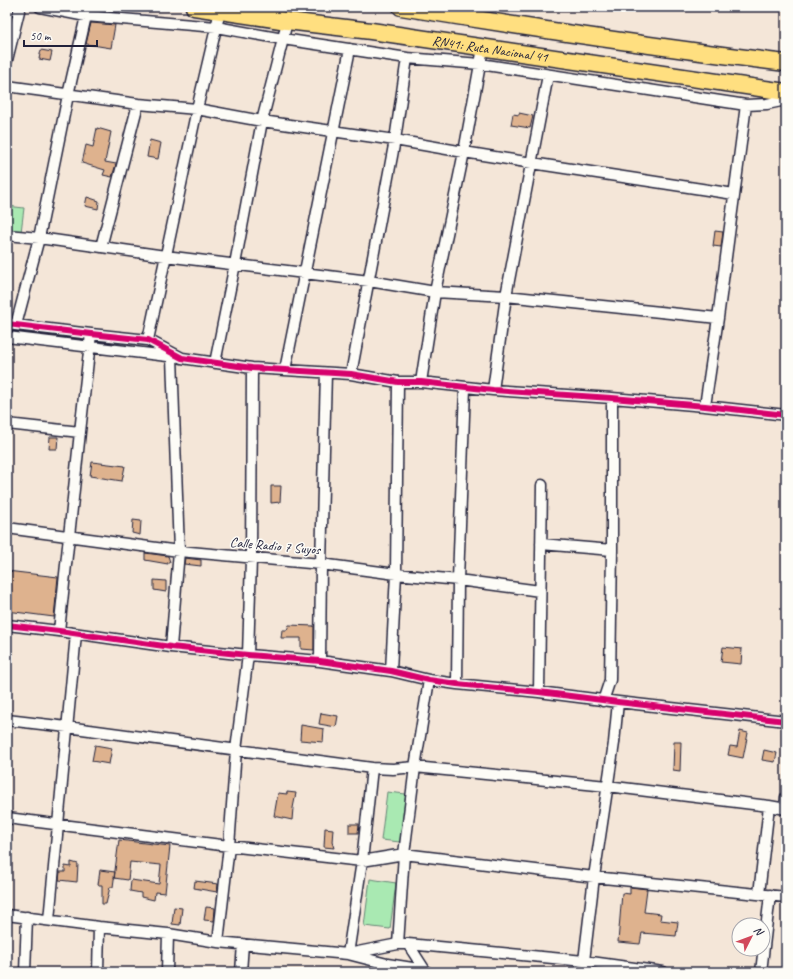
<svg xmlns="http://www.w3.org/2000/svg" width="793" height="979" font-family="Caveat,sans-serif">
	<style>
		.green { fill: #a9e9b2; stroke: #668676 }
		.building { fill: #deb28e; stroke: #22223b }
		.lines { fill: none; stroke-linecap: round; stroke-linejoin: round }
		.minor-casing { stroke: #22223b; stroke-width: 13 }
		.primary-casing { stroke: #22223b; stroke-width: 19 }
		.minor { stroke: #fdfcf7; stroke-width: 10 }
		.primary { stroke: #ffdf80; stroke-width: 16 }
		.cycleway-casing { stroke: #fdfcf7; stroke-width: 8 }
		.cycleway { stroke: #d6006c; stroke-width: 6 }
		.labels { text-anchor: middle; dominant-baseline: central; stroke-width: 3; stroke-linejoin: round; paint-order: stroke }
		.street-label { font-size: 14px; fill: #22223b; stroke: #fdfcf7 }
	</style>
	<rect width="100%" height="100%" fill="#f4e6d8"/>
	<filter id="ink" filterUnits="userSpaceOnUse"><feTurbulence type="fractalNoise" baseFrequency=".025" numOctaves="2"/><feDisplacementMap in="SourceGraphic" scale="8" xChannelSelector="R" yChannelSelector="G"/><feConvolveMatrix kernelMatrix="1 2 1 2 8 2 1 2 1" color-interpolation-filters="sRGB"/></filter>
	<g filter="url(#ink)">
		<path class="green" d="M7,206l17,2 -3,24 -14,-2z
			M387,792l19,2 -6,48 -19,-2z
			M370,879l26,4 -6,46 -26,-3z"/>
		<path class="building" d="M91,23l24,2 -4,23 -25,-4z
			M41,50l11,2 -2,9 -11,-2z
			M519,113l14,3 -3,12 -19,-3 2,-11 6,1z
			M97,128l14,4 -6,30 11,2 -4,13 -9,-2 2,-5 -23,-7 4,-18 7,2z
			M150,140l11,3 -3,16 -11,-2z
			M87,197l12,4 -1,8 -13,-3z
			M715,231l8,1 -2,15 -8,-1z
			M50,437h8l-1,12h-8z
			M92,462l33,4 -3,15 -32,-5z
			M271,486h10l-1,16 -9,1z
			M133,520l8,1 -1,14 -8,-2z
			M145,553l23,3 2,6h-2v2l-23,-4z
			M185,558l16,2v6l-17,-2z
			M7,571l51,6 -4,40 -47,-6z
			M154,580l12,1v11l-12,-2z
			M289,625l25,1v24l-13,-1v-11h-20l1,-8h5z
			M723,647l19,2 -1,15 -20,-2z
			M321,713l17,3 -2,11 -17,-3z
			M301,725l23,4 -1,13 -23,-2z
			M740,731l8,2 -5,25 -15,-3 2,-9 7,1z
			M674,742h7l-1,29 -7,-1z
			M95,745l17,3 -3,16 -17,-3z
			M764,750l13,3 -2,9 -13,-2z
			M287,792l9,1 -3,15 -1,12 -18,-4 4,-23 9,1z
			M349,824h10l-1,9h-9z
			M325,828l8,1 -1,13 2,6 -10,-1z
			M119,840l51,6 -5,47 -10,-1 -1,8 -13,-3v-4l-11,-2 1,-11 28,4 2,-19 -31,-3 -2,18 -14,-2z
			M71,862l7,2 -1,18 -18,-2 1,-8h5v-6l6,1z
			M100,870l15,2 -2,15h-3l-4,17h-4v-19h-4z
			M195,881l23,3 -1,8 -23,-4z
			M630,887l17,2 -3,23 17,2 -1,6 18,2 -2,14 -34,-3 -2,11 -22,-2 4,-49 8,1z
			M174,907l8,1 -2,17 -8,-1z
			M206,907l9,1 -1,13 -10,-1z"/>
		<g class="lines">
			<defs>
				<path id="minor" d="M40,7l46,9 130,11 67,12 124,19 -12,82 -44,234
					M407,58l73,6 266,41 21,-1 19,-4
					M7,60l13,-53
					M7,86l131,18 59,5 65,12 133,19 69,12 68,11 202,31
					M7,235l32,3 126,18 204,25 66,11 71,4 212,22
					M101,247l37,-143
					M7,324l84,10 57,6 34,18 70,10 99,6 47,8h23l72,8 119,8 93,8 81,9
					M16,325l23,-87 29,-143 18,-79
					M7,337l169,20
					M148,340l49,-231 23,-98
					M215,363l20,-99 27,-143 21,-82 4,-18
					M285,370l65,-321
					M421,382l14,-90 29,-140 19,-104
					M493,390l13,-94 42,-221
					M705,406l13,-88 28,-213
					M7,424l73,8
					M7,528l172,23 142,13 75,10 62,6 82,11
					M541,544l71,6
					M7,625l52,6 112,16 77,8 72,6 71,10 38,9 28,4 82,8 79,10 168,19
					M59,631l21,-199 11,-98
					M171,647l8,-96 -7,-194
					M320,661l1,-97 5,-191
					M391,671l5,-97 2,-192
					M457,684l1,-104 7,-192
					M539,692l3,-207
					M603,701l7,-21 2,-130v-152
					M7,720l60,7 305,41 21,1 22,-2 192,19 162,20 17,3
					M372,768l-10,93 -14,93 39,10 38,6
					M785,809l1,-12
					M7,818l222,28 133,15 42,-7 190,23 192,20
					M759,894l10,-88
					M7,915l92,12 69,7 50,8 130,12 50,-10h10l176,17 79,11
					M49,920l27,-286
					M218,942l11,-96 7,-96 12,-95 3,-96 1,-191
					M398,944l6,-90 11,-87 14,-87
					M408,944l18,28
					M25,972l2,-55
					M98,972l1,-45
					M167,972l1,-38
					M241,972l2,-28
					M583,972l1,-11 10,-84 20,-134 4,-41
					M761,972l9,-77"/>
				<g id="primary">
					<path id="s1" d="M194,7l93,14 84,10 415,61"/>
					<path d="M401,7c128,21 256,40 385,56"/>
				</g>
			</defs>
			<use href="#minor" class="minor-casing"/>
			<use href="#primary" class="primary-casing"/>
			<use href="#minor" class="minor"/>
			<use href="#primary" class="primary"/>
			<defs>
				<path id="cycleway" d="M7,324l84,10 57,6 34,18 70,10 99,6 47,8h23l72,8 119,8 93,8 81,9
					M7,625l52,6 112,16 77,8 72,6 71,10 38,9 28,4 82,8 79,10 168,19"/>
			</defs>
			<use href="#cycleway" class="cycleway-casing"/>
			<use href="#cycleway" class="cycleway"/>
		</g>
	</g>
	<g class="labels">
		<g class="street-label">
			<text stroke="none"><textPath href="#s1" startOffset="299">RN41: Ruta Nacional 41</textPath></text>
			<text transform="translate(275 546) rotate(5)">Calle Radio 7 Suyos</text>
		</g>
	</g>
	<rect width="793" height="979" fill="none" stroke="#fdfcf7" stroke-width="24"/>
	<rect x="12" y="12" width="769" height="955" fill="none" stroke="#22223b" stroke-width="1.5" filter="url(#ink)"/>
	<g transform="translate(751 937) rotate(48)"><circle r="19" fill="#fdfcf7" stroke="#a5a5ac"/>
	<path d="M0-3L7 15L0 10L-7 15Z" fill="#d1495b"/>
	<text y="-6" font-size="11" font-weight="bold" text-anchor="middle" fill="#22223b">N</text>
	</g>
	<path d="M24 40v6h73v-6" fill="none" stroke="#22223b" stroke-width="2"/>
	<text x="30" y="40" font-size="12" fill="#22223b" stroke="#fdfcf7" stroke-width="3" paint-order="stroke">50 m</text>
</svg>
